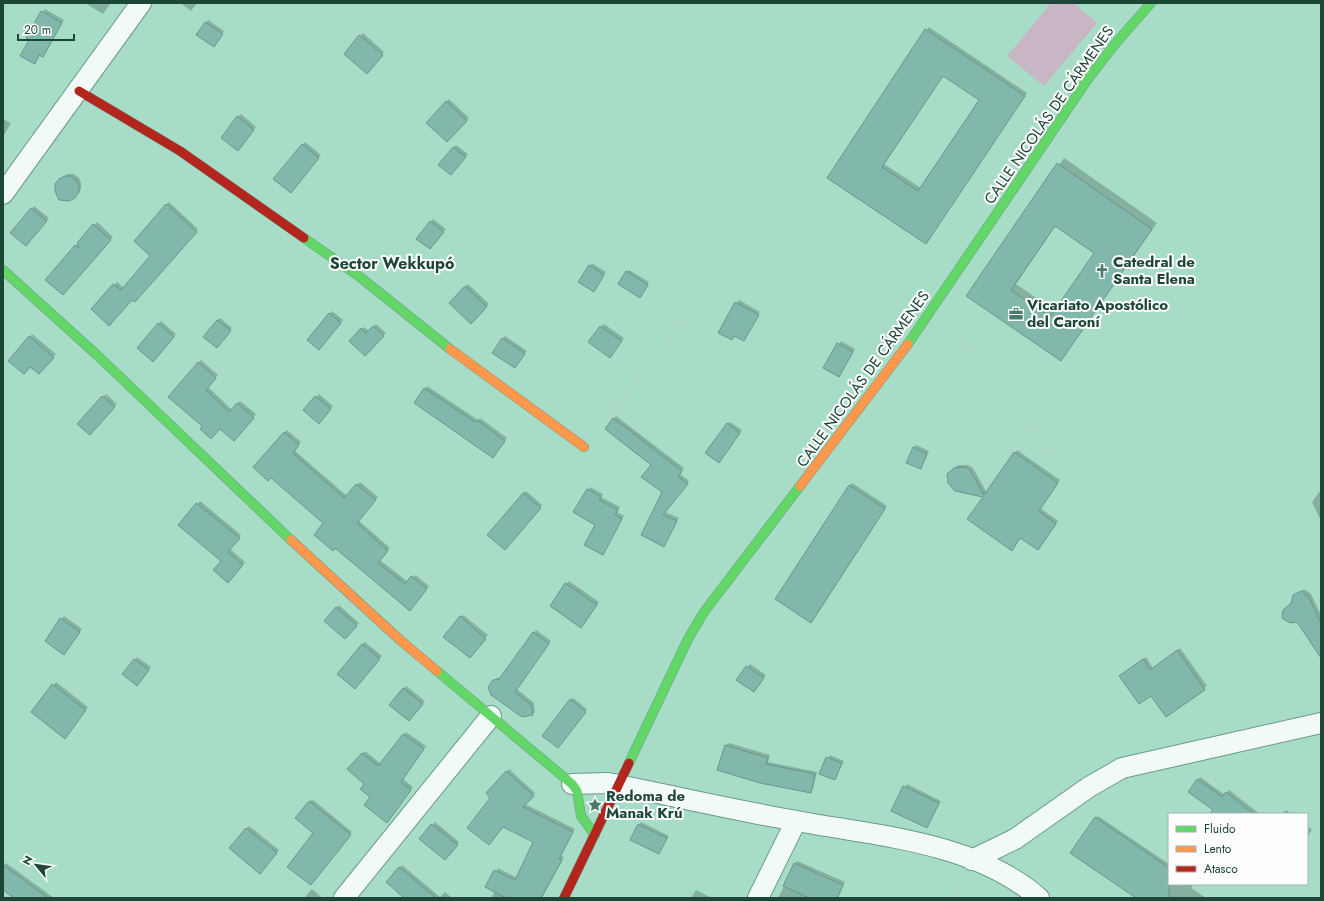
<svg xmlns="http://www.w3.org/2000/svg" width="1324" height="901" font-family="Jost,sans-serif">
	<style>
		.green { fill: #c9b6c4 }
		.shadow { fill: #0003; fill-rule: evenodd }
		.building { fill: #82b7ab; stroke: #6b978b; fill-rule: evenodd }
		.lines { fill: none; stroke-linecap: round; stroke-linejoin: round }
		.street-casing { stroke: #6c9a89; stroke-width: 22 }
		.fast-casing { stroke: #6c9a89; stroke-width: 10 }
		.slow-casing { stroke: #6c9a89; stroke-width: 10 }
		.jam-casing { stroke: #6c9a89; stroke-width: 10 }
		.path { stroke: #c1d2cb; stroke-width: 2.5; stroke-dasharray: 2 3; stroke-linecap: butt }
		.street { stroke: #f2faf7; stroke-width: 20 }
		.fast { stroke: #63d668; stroke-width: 9 }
		.slow { stroke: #ff974d; stroke-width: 9 }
		.jam { stroke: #b3261e; stroke-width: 9 }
		.labels { text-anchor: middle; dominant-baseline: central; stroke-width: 4; stroke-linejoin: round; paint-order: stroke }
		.street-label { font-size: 15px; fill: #1c4636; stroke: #fdfdfd }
		.poi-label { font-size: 15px; font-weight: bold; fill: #1c4636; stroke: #fdfdfd; text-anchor: start }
		.neighbourhood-label { font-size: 16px; font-weight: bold; fill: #1c4636; stroke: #fdfdfd }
	</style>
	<rect width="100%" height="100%" fill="#a7ddc7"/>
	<path class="green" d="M1051,3h23l23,20 -53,63 -37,-30z"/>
	<path class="shadow" d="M85,3h26l-8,11z
		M180,3h17l-6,8z
		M45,9l19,11 -19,34 -2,2 -3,-1 -6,8 -3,-24 -4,-2z
		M208,20l16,11 -8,12 -10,-20z
		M929,27l98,66 -101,150 -98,-66zM943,75l37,25 -59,88 -37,-24z
		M363,33l21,19 -15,18 -9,-34z
		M449,99l20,19 -22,23 -20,-19z
		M241,114l15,13 -16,20 -2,-30z
		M3,119l8,4 -8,14z
		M305,142l16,13 -28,34 9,-44z
		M456,145l12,9 -17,20 -11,-9z
		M1064,158l93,65 -96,137 -94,-65zM1056,225l40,27 -41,59 -39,-27z
		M68,174h6l5,4 2,5v6l-3,5 -19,-15z
		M169,202l29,27 -61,69 -45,11 25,-27 7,6 28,-32 -17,-15z
		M34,206l15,12 -20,24 3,-33z
		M433,219l13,10 -14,16 -1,-23z
		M97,222l16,15 -48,55 -19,-12z
		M592,263l14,9 -10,16 -16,-7z
		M629,270l20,12 -7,12 -15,-22z
		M468,284l21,20 -18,19 -21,-20z
		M739,300l21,12 -16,28 -9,-5 -3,4 -13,-7z
		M332,311l11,9 -22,26 -13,-6z
		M220,318l12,10 -12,16 -3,-24z
		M161,321l15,13 -20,24 -18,-10z
		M376,324l10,9 -21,21 -14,-13 13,-14 5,4z
		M604,324l20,14 -12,16 -23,-12z
		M32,334l24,20 -14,16 -12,-33z
		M505,336l22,15 -12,16 -13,-28z
		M841,341l14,8 -16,27 -14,-8z
		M201,360l17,15 -10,12 24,23 8,-9 16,13 -19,23 -17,-9 -16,-2 -5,-63z
		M427,386l51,34 2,-2 27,20 -12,16 -70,-65z
		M106,394l11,10 -27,30 -12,-11z
		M319,394l14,12 -11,14 -18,-10z
		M616,416l68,52 -4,6 9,7 -24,31 14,6 -15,27 -22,-10 21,-43 -11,-27 -38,-46z
		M730,422l12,8 -21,30 6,-36z
		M287,430l14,12 -7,8 53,46 13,-14 18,15 -20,23 32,28 -10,12 28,22 7,-7 14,11 -17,21 -87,-84 -54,-46 -17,-10z
		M916,445l13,6 -8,17 -8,-20z
		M1017,450l43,30 -20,28 18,13 -18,25 -19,-9 -7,10 -29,-51 -29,-5 -7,-8 -1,-9 10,-9h10l5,3 14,25z
		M852,483l35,23 -73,113 35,-133z
		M590,487l13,7 -2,3 19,10 -3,5 7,4 -22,38 -6,-29 -22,-13z
		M526,491l16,14 -34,41 15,-53z
		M1319,492h2v29l-9,-19z
		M200,501l41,34 -11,14 15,13 -14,17 -9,-18 -43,-36z
		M569,581l30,21 -15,22 -18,-40z
		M1304,589l7,5 10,21v38l-23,-32 -6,-18 2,-7z
		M339,605l20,18 -14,15 -20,-17z
		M463,615l25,20 -16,20 -12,-38z
		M64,616l18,13 -16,22 -20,-10z
		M536,630l15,11 -34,48 17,14 1,9 -3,2 -38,-33 3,-3 5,-1z
		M365,642l17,14 -25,29 5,-41z
		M1180,648l27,38 -41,30 -15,-22 -31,-18 26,-19 7,11z
		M137,657l14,10 -11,15 -16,-8z
		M750,664l16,11 -10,14 -18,-9z
		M56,682l32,25 -21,28 -35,-23z
		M406,686l19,15 -13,16 -9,-28z
		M573,698l14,11 -26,35 9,-44z
		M406,732l20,14 -23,33 10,8 -24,32 -17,-22 -7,-13 -16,-15 16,-18 16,13z
		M729,743l41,12 -2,7 49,10 -4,17 -3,2 -91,-21 7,-25z
		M830,755l14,6 -9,18 -15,-6z
		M509,769l26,24 -10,11 50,25 -14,27 3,1 -22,41h-51l4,-7 -8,-4 11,-19 19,10 17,-36 -47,-49z
		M1200,777l25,18 4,-5 31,24h-49l3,-4 -16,-30z
		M907,784l34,17 -14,26 -35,-17z
		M312,799l40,33 -39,49 1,-49 -18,-14z
		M1286,810l5,4h-8z
		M1098,816l71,48v20h25l-3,4 15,10h-68l-42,-80z
		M435,822l24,20 -11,14 -27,-18z
		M641,822l28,14 -10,17 -28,-14z
		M249,826l30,24 -16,20 -33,-22z
		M1307,826l5,4 -5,7z
		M797,861l48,21 -7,16h-60z
		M6,863l48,35h-38l-13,-10v-22z
		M402,865l38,32 5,-5 7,6h-45l-8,-30z
		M312,889l9,8v1h-17z
		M696,890l16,8h-21z"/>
	<path class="building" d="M41,11l21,12 -19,34 -4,-2 -4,9 -15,-8 9,-16 -3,-2z
		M205,22l18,12 -9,13 -18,-12z
		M925,29l100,67 -99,148 -99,-66zM943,76l36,24 -61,91 -36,-24z
		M359,35l24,20 -16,19 -23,-20z
		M446,101l21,20 -20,21 -21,-19z
		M237,116l17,14 -16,21 -17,-13z
		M302,144l17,14 -28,35 -18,-14z
		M453,147l13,10 -15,18 -13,-10z
		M1057,163l95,66 -91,132 -95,-65zM1055,226l39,27 -44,64 -39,-27z
		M65,176h6l5,4 3,6v6l-4,6 -6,3 -10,-1 -4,-9v-7l4,-5z
		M166,204l31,28 -62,70 -3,-2 -23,26 -18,-17 22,-25 8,6 29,-34 -16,-15z
		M31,208l16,13 -21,25 -16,-13z
		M430,221l14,11 -14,17 -14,-10z
		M93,224l18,16 -48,55 -18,-15 30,-35 4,3 -2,-5z
		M589,265l15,10 -10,17 -16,-10z
		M626,271l22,14 -8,13 -22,-14z
		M465,286l22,21 -16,17 -22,-21z
		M735,302l24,13 -15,26 -10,-5 -2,4 -14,-7z
		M329,313l12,10 -22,27 -12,-10z
		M217,320l14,11 -14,17 -14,-11z
		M158,323l16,14 -21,25 -16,-14z
		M373,326l11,10 -19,20 -16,-15 12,-13 5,5z
		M600,326l22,15 -12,17 -22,-16z
		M29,336l25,22 -15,16 -9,-7 -6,7 -16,-13z
		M502,338l23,16 -10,14 -23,-15z
		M837,343l16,9 -14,25 -16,-9z
		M198,362l18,16 -10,12 23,22 8,-9 17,15 -20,23 -14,-12 -9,10 -11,-10 2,-3 -34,-29z
		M424,388l51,34 2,-2 28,21 -12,17 -79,-55z
		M102,396l13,11 -25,28 -13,-11z
		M315,396l16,13 -12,15 -16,-14z
		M613,418l69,53 -4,6 10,7 -25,31 14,6 -13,26 -23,-12 21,-43 -21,-15 10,-12 -46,-36z
		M727,423l13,10 -21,30 -14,-10z
		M284,432l15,13 -6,8 51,45 12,-14 20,16 -19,23 31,28 -10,12 27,21 6,-8 16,13 -17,22 -75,-63 -2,3 -19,-16 9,-12 -52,-45 -3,3 -15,-14z
		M913,447l14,7 -6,15 -15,-6z
		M1014,452l44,31 -19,28 17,13 -18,26 -18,-12 -8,13 -45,-32 16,-22 -28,-6 -7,-8 -1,-9 7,-6 11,-1 5,3 14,25z
		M849,485l36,24 -74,114 -36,-24z
		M587,489l14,8 -2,3 19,10 -3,5 7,4 -19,36 -19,-10 11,-20 -22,-13z
		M523,493l18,15 -36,42 -18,-15z
		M196,503l44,35 -12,14 15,13 -15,18 -15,-13 8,-9 -43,-36z
		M565,583l32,22 -16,23 -31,-22z
		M1301,591l7,5 13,27v35l-24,-36 -7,1 -8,-5 1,-8 8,-7 2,-8z
		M336,607l21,19 -12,13 -21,-18z
		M460,616l26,23 -16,19 -27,-21z
		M60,618l20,14 -16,23 -19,-14z
		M533,632l16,12 -34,48 16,13 2,10 -11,2 -31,-22 -3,-8 5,-7 6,-1z
		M362,644l18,15 -25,30 -18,-15z
		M1177,650l28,40 -39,27 -15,-21 -12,8 -20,-28 24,-17 7,11z
		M134,659l15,11 -12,16 -15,-12z
		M746,666l18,12 -10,14 -18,-12z
		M52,684l34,26 -21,29 -34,-27z
		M403,688l20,16 -14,17 -20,-16z
		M570,699l16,13 -28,36 -16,-12z
		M403,734l21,15 -23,33 10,8 -24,33 -23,-18 6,-8 -10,-8 4,-5 -17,-15 15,-16 16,13z
		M725,745l43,13 -2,6 49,10 -4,19 -51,-10 -43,-13z
		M826,757l16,6 -7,17 -16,-6z
		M506,771l28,25 -11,11 50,25 -14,27 3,1 -21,38h-35l-21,-11 9,-17 21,10 18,-38 -30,-15 -14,18 -22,-17 23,-30 -4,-5z
		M1197,779l25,18 4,-5 28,22h-45l4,-4 -25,-18z
		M903,786l36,17 -12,25 -36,-17z
		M309,801l42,34 -40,50 -24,-18 26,-34 -18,-15z
		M1095,817l74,51v30h-33l-66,-45z
		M431,824l27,21 -13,15 -26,-21z
		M638,824l29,14 -8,16 -29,-14z
		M246,828l31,25 -17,21 -31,-26z
		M794,863l49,22 -6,13h-28l-26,-12z
		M3,865l45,33h-34l-11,-8z
		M399,867l37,31h-32l-18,-16z"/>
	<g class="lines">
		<defs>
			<path id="street" d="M3,194l138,-191
				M572,784l36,-1 11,2c59,12 119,26 178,36 80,15 178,21 242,77
				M972,860l43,-21 74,-52 33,-19 199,-45
				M344,898l147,-182
				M758,898l38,-77"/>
			<path id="fast" d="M304,238l56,39 90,72
				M3,270l94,85 194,185
				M908,344l180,-265 27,-35 36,-41
				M437,671l135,113 5,7 4,25 14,19
				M629,763l59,-124 16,-27 96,-126"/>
			<path id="slow" d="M450,349l134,98
				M800,486l108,-142
				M291,540l109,100 37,31"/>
			<path id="jam" d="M79,91l101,60 124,87
				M564,898l65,-135"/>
		</defs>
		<use href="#street" class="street-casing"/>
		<use href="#fast" class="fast-casing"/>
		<use href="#slow" class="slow-casing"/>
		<use href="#jam" class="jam-casing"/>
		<path class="path" d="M945,327c45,36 79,82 109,131
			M596,433l94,-118
			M954,898l10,-21"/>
		<use href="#street" class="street"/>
		<use href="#fast" class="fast"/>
		<use href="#slow" class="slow"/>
		<use href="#jam" class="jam"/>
	</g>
	<defs>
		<symbol id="church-bare" viewBox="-9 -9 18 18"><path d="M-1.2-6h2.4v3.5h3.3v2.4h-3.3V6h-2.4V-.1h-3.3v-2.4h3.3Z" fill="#4d7b69" stroke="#fdfdfd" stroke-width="2.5" paint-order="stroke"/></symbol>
		<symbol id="office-bare" viewBox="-9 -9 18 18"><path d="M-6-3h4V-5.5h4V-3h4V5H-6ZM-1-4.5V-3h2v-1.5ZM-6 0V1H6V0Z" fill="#4d7b69" stroke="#fdfdfd" stroke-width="2.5" paint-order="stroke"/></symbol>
		<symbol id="sight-bare" viewBox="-9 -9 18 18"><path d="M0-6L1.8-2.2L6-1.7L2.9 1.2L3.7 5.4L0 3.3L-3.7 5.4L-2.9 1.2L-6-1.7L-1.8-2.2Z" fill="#4d7b69" stroke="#fdfdfd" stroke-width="2.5" paint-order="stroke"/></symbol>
	</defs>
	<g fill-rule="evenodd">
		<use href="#church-bare" x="1092" y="261" width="20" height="20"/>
		<use href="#office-bare" x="1006" y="304" width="20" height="20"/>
		<use href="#sight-bare" x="585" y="795" width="20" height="20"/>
	</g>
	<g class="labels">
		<g class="street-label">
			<text transform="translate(1049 115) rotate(-55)">CALLE NICOLÁS DE CÁRMENES</text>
			<text transform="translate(863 379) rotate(-54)">CALLE NICOLÁS DE CÁRMENES</text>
		</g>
		<g class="poi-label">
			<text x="1113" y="262">Catedral de<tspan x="1113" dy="17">Santa Elena</tspan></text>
			<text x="1027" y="305">Vicariato Apostólico<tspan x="1027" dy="17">del Caroní</tspan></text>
			<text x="606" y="796">Redoma de<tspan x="606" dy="17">Manak Krú</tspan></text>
		</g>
		<g class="neighbourhood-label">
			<text x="392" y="263">Sector Wekkupó</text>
		</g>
	</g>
	<rect width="1324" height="901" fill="none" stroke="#1c4636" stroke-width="8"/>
	<rect x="1168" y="813" width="140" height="72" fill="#fdfdfd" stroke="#a3b4ad"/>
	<rect x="1176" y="826" width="20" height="6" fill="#63d668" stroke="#a3b4ad"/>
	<text x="1204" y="833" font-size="12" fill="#1c4636">Fluido</text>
	<rect x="1176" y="846" width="20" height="6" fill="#ff974d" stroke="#a3b4ad"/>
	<text x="1204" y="853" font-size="12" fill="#1c4636">Lento</text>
	<rect x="1176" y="866" width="20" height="6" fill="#b3261e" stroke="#a3b4ad"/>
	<text x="1204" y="873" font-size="12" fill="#1c4636">Atasco</text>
	<g transform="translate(36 865) rotate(299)" stroke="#fdfdfd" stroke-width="3" paint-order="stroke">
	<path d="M0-3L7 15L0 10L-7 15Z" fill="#1c4636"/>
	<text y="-6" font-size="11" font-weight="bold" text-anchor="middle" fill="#1c4636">N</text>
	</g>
	<path d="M18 34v6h56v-6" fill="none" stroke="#1c4636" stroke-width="2"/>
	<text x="24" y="34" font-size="12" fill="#1c4636" stroke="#fdfdfd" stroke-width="3" paint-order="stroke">20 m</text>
</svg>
